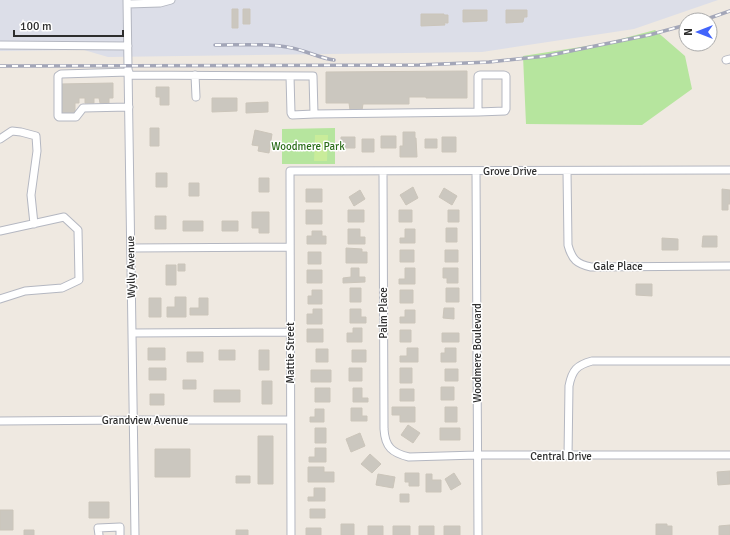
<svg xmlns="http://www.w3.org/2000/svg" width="730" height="535" font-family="Signika,sans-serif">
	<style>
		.airport { fill: #dcdee8 }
		.green { fill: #b6e59e }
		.pitch { fill: #c9ec9a }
		.building { fill: #cbc7bf; stroke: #cbc5ba }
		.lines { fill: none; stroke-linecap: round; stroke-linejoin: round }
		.minor-casing { stroke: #b4b7c1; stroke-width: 9 }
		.minor { stroke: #fff; stroke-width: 7 }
		.rail-casing { stroke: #a3a6b8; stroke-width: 3.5 }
		.rail { stroke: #fff; stroke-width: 2; stroke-dasharray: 6; stroke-linecap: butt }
		.labels { text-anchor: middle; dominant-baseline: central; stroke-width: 3; stroke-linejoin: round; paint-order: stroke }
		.park-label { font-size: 11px; fill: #2c6e1b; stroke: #fff }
		.street-label { font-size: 11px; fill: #2e2e2e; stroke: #fff }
	</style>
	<rect width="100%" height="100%" fill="#efe9e1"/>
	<path class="airport" d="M0,0h718l-84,29 -152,23 -374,5 -24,-7 -84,1z"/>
	<path class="green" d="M655,30l30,26 7,33 -50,36 -116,-1 -3,-68 83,-13z
		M335,128v36h-53v-35z"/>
	<path class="pitch" d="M315,135h13l-1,26h-13z"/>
	<path class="building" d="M232,9h6v19h-6z
		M243,9h7v15h-7z
		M463,10h24v11l-24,1z
		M506,10h21v7h-3l-1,5 -17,1z
		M421,14h23v1h4v8h-4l1,2 -24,1z
		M467,71v27h-41v-1h-17v7h-46l-1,6h-12l-1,-7h-23v-31z
		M113,83v15h-4v5h-9l-1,-5h-5v5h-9v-5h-6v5h-4v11l-15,1v-31z
		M156,87h13v18h-9v-8h-4z
		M212,98h25v13l-25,1z
		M268,102v10l-22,1v-10z
		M150,128h9v18h-9z
		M255,130l17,4 -3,19 -11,-2 1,-5 -7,-1z
		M403,132h12v6h1l1,19h-17v-11h3z
		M381,136h15v12h-15z
		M341,137h14v11h-14z
		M442,137h14v15h-14z
		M362,139h12v13h-12z
		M425,139h12v9h-12z
		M156,173h11v14h-11z
		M259,178h10v14h-10z
		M189,183h10v13h-10z
		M413,187l5,11 -12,7 -6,-10z
		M444,188l13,8 -5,9 -13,-8z
		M306,189h16v13h-16z
		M722,189l8,1v14h-2v6h-6z
		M360,190l5,9 -11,7 -5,-9z
		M306,210h16v14h-16z
		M348,210h16v12h-16z
		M399,210h13v12h-13z
		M448,210h11v12h-11z
		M252,212h17v21h-10v-5h-7z
		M155,216h11v13h-11z
		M183,221h20v10h-20z
		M222,221h16v10h-16z
		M446,228h11v14h-11z
		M348,229h12v8h5v7h-17z
		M405,229h10v14h-15v-5h5z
		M312,231h10v5h4v8h-19v-8h5z
		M703,236h14v11h-15z
		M662,238l16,1v11h-16z
		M346,248l16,1v3h5v11h-21z
		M400,250h14v12h-14z
		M445,250h13v12h-13z
		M308,252h13v12h-13z
		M178,264h7v7h-7z
		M166,265h10v20h-10z
		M351,268h8v9h6v5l-22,1v-5l8,-1z
		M405,268h10v16h-16v-5h6z
		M443,268h15v15h-11v-5h-4z
		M307,270h15v13h-15z
		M636,284h16v12l-16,-1z
		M350,288h11v14h-11z
		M446,288h13v14h-13z
		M312,290h10v14h-14v-8h4z
		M400,290h13v13h-13z
		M175,297h11v20h-19v-10h8z
		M149,298h12v19h-12z
		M199,298h9v17h-18v-7h9z
		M444,308h10v11l-11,-1z
		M313,309h9v15h-15v-10h6z
		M350,309h11v8h5v6h-16z
		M405,310h10v13h-15v-6h5z
		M353,328h9v14h-15v-9h6z
		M307,329h16v13h-16z
		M400,330h11v12h-11z
		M442,333h17v9h-17z
		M148,348h17v12h-17z
		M407,348h11v14h-18v-6h7z
		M445,348h11v14h-15v-9h4z
		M316,349h12v13h-12z
		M219,350h16v10h-16z
		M259,350h10v20h-10z
		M352,350h14v12h-14z
		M187,352h16v10h-16z
		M149,368h17v12h-17z
		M349,368h13v13h-13z
		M400,368h12v15h-12z
		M445,369h13v12h-13z
		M311,370h20v12h-20z
		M183,380h13v9h-13z
		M262,381h10v23h-10z
		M441,387h13v13h-13z
		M315,388h15v14h-15z
		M353,388h9v10h6v4h-15z
		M400,389h14v12h-14z
		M214,390h26v12h-26z
		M150,394h14v11h-14z
		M392,407h23v15h-15v-7h-8z
		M445,407h12v15h-12z
		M351,408h11v8h5v5h-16z
		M315,409h9v13h-14v-5h5z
		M408,425l12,8 -7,10 -12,-8z
		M315,428h11v15h-11z
		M440,428h20v12h-20z
		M360,433l5,13 -14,6 -5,-13z
		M258,436h15v48h-15z
		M315,448h11v14h-17v-5h6z
		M155,449h35v28h-35z
		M370,454l11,10 -9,9 -11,-9z
		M308,467h16v5h10v10h-26z
		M730,471v13l-12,1 -1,-13z
		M405,473h14v13h-10v-4h-4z
		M454,473l7,11 -10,6 -6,-11z
		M378,474l17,3 -2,11 -17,-3z
		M426,474h6v6h9v12h-15z
		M236,476h14v7h-14z
		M314,488h11v13h-17v-4h6z
		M400,494h9v8h-9z
		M89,502h20v16h-20z
		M310,509h15v9h-15z
		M0,510h13v20h-13z
		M341,524h13v11h-13z
		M656,524h11v2h5v9h-16z
		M730,525v10h-11v-9z
		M368,526h15v9h-15z
		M393,526h17v9h-17z
		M419,526h15v9h-15z
		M444,526h16v9h-16z
		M306,528h15v7h-15z
		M24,530h10v5h-10z
		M236,530h12v5h-12z"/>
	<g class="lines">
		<defs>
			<path id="minor" d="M127,0l8,535
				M128,4l32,-1 11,-3
				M0,45l128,1
				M726,60l4,-1
				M129,72l-68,2 -3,2v40l1,1h17l7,-9 46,-1
				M129,75l184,1 1,38
				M195,75l1,22
				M290,76l1,37 1,2 22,-1 164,-2 27,-1 1,-2v-33l-2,-1h-24l-2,1v36
				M0,139l12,-8 9,1 15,4 1,15 -6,44 3,29
				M383,171l1,258c1,18 8,24 25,28l68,-2h253
				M476,171l2,364
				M567,171l1,74c4,15 9,19 23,22l139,-1
				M0,231l64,-14 14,13 1,50 -17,8 -37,3 -25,8
				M131,248l159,-1
				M132,333l158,-1
				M0,421l133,-1h157
				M568,456l1,-70c3,-16 8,-21 23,-25h138
				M99,535l-1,-7 22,-1v8
				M291,535l-1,-364 440,-1"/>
		</defs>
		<use href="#minor" class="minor-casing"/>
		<use href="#minor" class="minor"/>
		<defs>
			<path id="rail" d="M704,20l26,-9
				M215,45c26,0 52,-2 77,3 15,3 27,10 42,12
				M0,66l419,-1 70,-3 57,-6 103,-21 37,-10"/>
		</defs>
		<use href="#rail" class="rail-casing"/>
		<use href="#rail" class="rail"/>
	</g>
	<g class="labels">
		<g class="park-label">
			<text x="308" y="146">Woodmere Park</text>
		</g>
		<g class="street-label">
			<text x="510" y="171">Grove Drive</text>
			<text x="618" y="266">Gale Place</text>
			<text transform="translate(131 267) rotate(-91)">Wylly Avenue</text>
			<text transform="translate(383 313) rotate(-90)">Palm Place</text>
			<text transform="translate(290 353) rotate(-90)">Mattie Street</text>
			<text transform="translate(477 353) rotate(-90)">Woodmere Boulevard</text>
			<text x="145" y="420">Grandview Avenue</text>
			<text x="561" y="456">Central Drive</text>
		</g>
	</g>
	<g transform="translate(698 32) rotate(270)"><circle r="19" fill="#ffffff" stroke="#ababab"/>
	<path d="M0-3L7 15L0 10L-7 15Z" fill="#4264fb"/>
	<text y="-6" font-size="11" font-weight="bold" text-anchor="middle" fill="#2e2e2e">N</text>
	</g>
	<path d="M14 30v6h109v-6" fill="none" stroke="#2e2e2e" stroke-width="2"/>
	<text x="20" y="30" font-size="12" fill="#2e2e2e" stroke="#ffffff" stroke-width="3" paint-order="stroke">100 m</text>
</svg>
